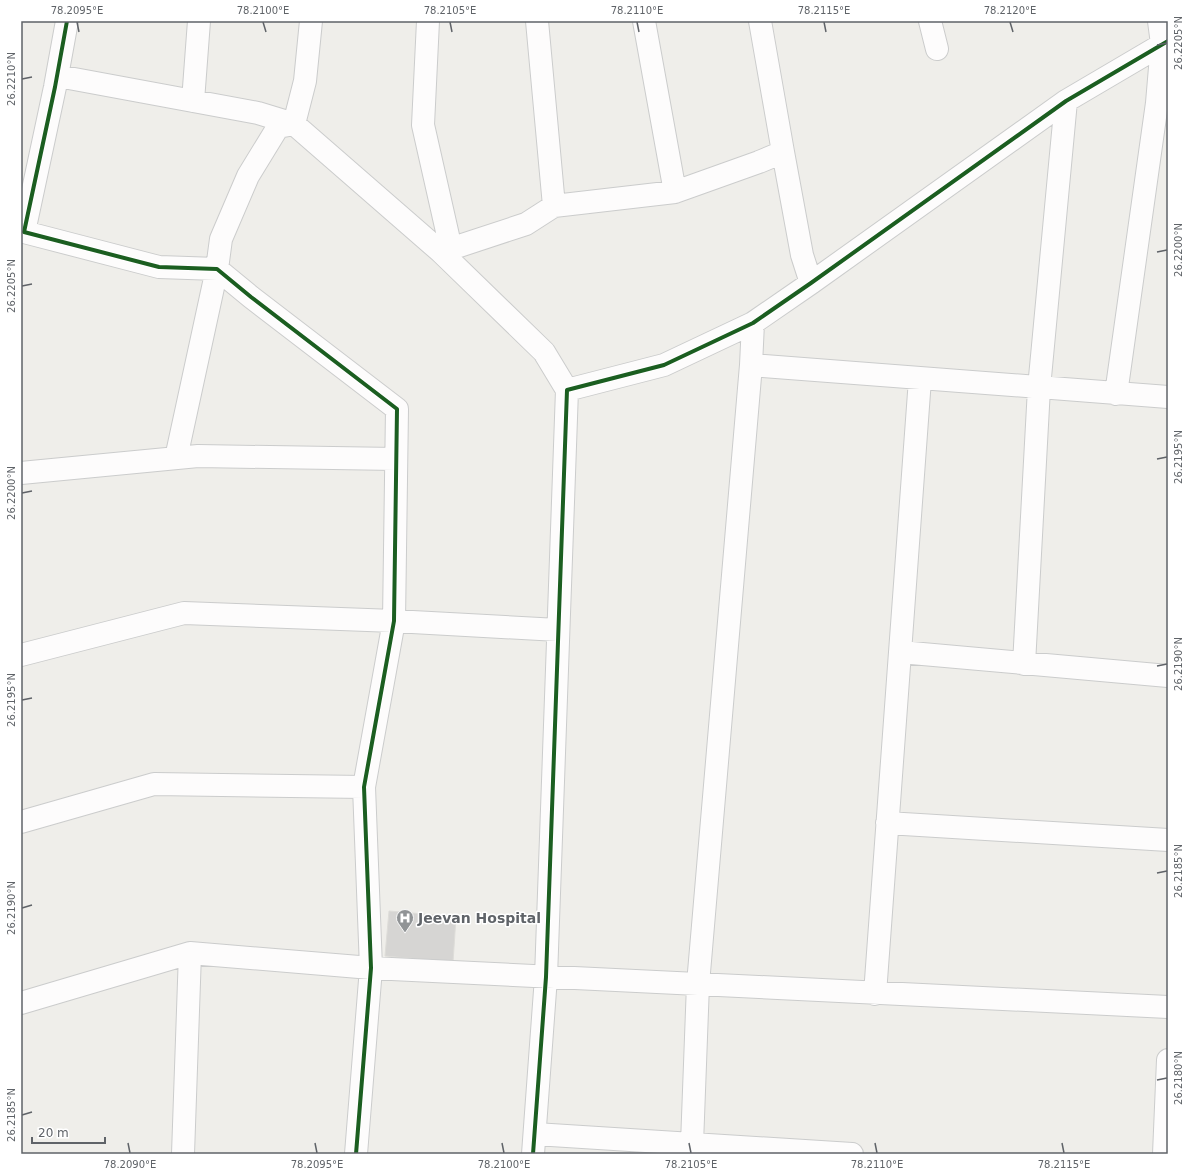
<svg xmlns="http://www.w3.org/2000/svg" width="1189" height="1175" font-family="'DejaVu Sans',sans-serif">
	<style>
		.building { fill: #d6d5d3; stroke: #deddd9 }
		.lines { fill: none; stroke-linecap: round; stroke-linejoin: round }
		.minor-casing { stroke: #cbcccc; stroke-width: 24 }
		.minor { stroke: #fdfcfc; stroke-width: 22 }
		.cycleway-casing { stroke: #fff; stroke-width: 6 }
		.cycleway { stroke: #1b5e20; stroke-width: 4 }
		.ticks { fill: none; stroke: #5f6368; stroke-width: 1.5 }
		.labels { text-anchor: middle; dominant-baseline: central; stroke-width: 3; stroke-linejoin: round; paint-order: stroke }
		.poi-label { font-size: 14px; font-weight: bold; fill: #5f6368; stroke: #fff; text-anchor: start }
		.neatline { fill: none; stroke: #5f6368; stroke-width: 1.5 }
		.ticks-label { font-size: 10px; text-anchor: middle; fill: #5f6368 }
	</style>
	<rect width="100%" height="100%" fill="#efeeea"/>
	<path class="building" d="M389,911l67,6 -3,45 -68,-6z"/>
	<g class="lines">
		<defs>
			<path id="minor" d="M67,21l-12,66 -31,145 135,35 58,2 34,28 146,112 -3,212 -30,166 7,181 -15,186
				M428,21l-5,104 28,124
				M537,21l17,185
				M644,21l31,171
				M930,21l7,28
				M58,76l200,37 36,11 11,-43 6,-60
				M193,101l6,-80
				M783,152l19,103 9,28
				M441,252l85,-28 28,-18 121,-14 84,-30 24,-10 -23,-131
				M751,365l417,32
				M1116,394l41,-291 5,-59 -3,-23
				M176,458l41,-189 4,-30 27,-63 30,-49 16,-3 147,128 103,100 23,38
				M21,473l177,-17 198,3
				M900,652l268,24
				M21,655l163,-42 210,8 164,9
				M1024,664l15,-276 27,-287
				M21,822l133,-38 210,3
				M887,823l281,17
				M875,994l45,-615
				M21,1003l169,-50 181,15 797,39
				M535,1134l317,20
				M692,1144l6,-160 53,-619 2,-42
				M183,1154l7,-201
				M533,1154l13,-177 21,-587 97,-25 89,-42 58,-40 255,-182 102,-60
				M1164,1154l4,-94"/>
		</defs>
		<use href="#minor" class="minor-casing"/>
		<use href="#minor" class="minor"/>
		<defs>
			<path id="cycleway" d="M67,21l-12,66 -31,145 135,35 58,2 34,28 146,112 -3,212 -30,166 7,181 -15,186
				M533,1154l13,-177 21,-587 97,-25 89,-42 58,-40 255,-182 102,-60"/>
		</defs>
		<use href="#cycleway" class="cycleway-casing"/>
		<use href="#cycleway" class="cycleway"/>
	</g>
	<path class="ticks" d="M77,22l2,10M263,22l3,10M450,22l2,10M637,22l2,10M824,22l2,10M1010,22l3,10M1157,45l10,-2M22,79l10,-2M1157,252l10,-2M22,286l10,-2M1157,459l10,-2M22,493l10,-2M1157,666l10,-2M22,700l10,-2M1157,873l10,-2M22,908l10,-3M1157,1080l10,-2M22,1115l10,-3M128,1143l2,10M315,1143l2,10M502,1143l2,10M689,1143l2,10M875,1143l2,10M1062,1143l2,10"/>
	<defs>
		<symbol id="hospital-pin" viewBox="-11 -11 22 30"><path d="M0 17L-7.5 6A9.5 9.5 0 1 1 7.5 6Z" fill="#919496" stroke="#fff"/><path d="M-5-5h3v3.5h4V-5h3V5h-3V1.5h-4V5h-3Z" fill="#fff"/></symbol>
	</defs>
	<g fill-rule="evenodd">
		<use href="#hospital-pin" x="395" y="908" width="20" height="27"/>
	</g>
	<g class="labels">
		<g class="poi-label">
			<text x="418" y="918">Jeevan Hospital</text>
		</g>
	</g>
	<rect width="1189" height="1175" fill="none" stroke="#ffffff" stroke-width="44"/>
	<path d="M32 1137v6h73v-6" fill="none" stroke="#5f6368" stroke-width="2"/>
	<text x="38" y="1137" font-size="12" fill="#5f6368" stroke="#ffffff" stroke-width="3" paint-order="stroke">20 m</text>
	<rect x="22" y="22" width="1145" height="1131" class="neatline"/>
	<g class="ticks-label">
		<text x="77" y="14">78.2095°E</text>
		<text x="263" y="14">78.2100°E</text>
		<text x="450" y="14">78.2105°E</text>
		<text x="637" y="14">78.2110°E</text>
		<text x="824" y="14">78.2115°E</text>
		<text x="1010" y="14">78.2120°E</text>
		<text transform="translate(1178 43) rotate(-90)" y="4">26.2205°N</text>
		<text transform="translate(11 79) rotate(-90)" y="4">26.2210°N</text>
		<text transform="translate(1178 250) rotate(-90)" y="4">26.2200°N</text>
		<text transform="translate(11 286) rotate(-90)" y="4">26.2205°N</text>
		<text transform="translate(1178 457) rotate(-90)" y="4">26.2195°N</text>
		<text transform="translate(11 493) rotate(-90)" y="4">26.2200°N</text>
		<text transform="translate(1178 664) rotate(-90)" y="4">26.2190°N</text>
		<text transform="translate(11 700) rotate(-90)" y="4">26.2195°N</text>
		<text transform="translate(1178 871) rotate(-90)" y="4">26.2185°N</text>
		<text transform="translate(11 908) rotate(-90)" y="4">26.2190°N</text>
		<text transform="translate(1178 1078) rotate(-90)" y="4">26.2180°N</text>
		<text transform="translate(11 1115) rotate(-90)" y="4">26.2185°N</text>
		<text x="130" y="1168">78.2090°E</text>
		<text x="317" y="1168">78.2095°E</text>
		<text x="504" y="1168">78.2100°E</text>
		<text x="691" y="1168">78.2105°E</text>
		<text x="877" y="1168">78.2110°E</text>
		<text x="1064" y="1168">78.2115°E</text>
	</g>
</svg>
